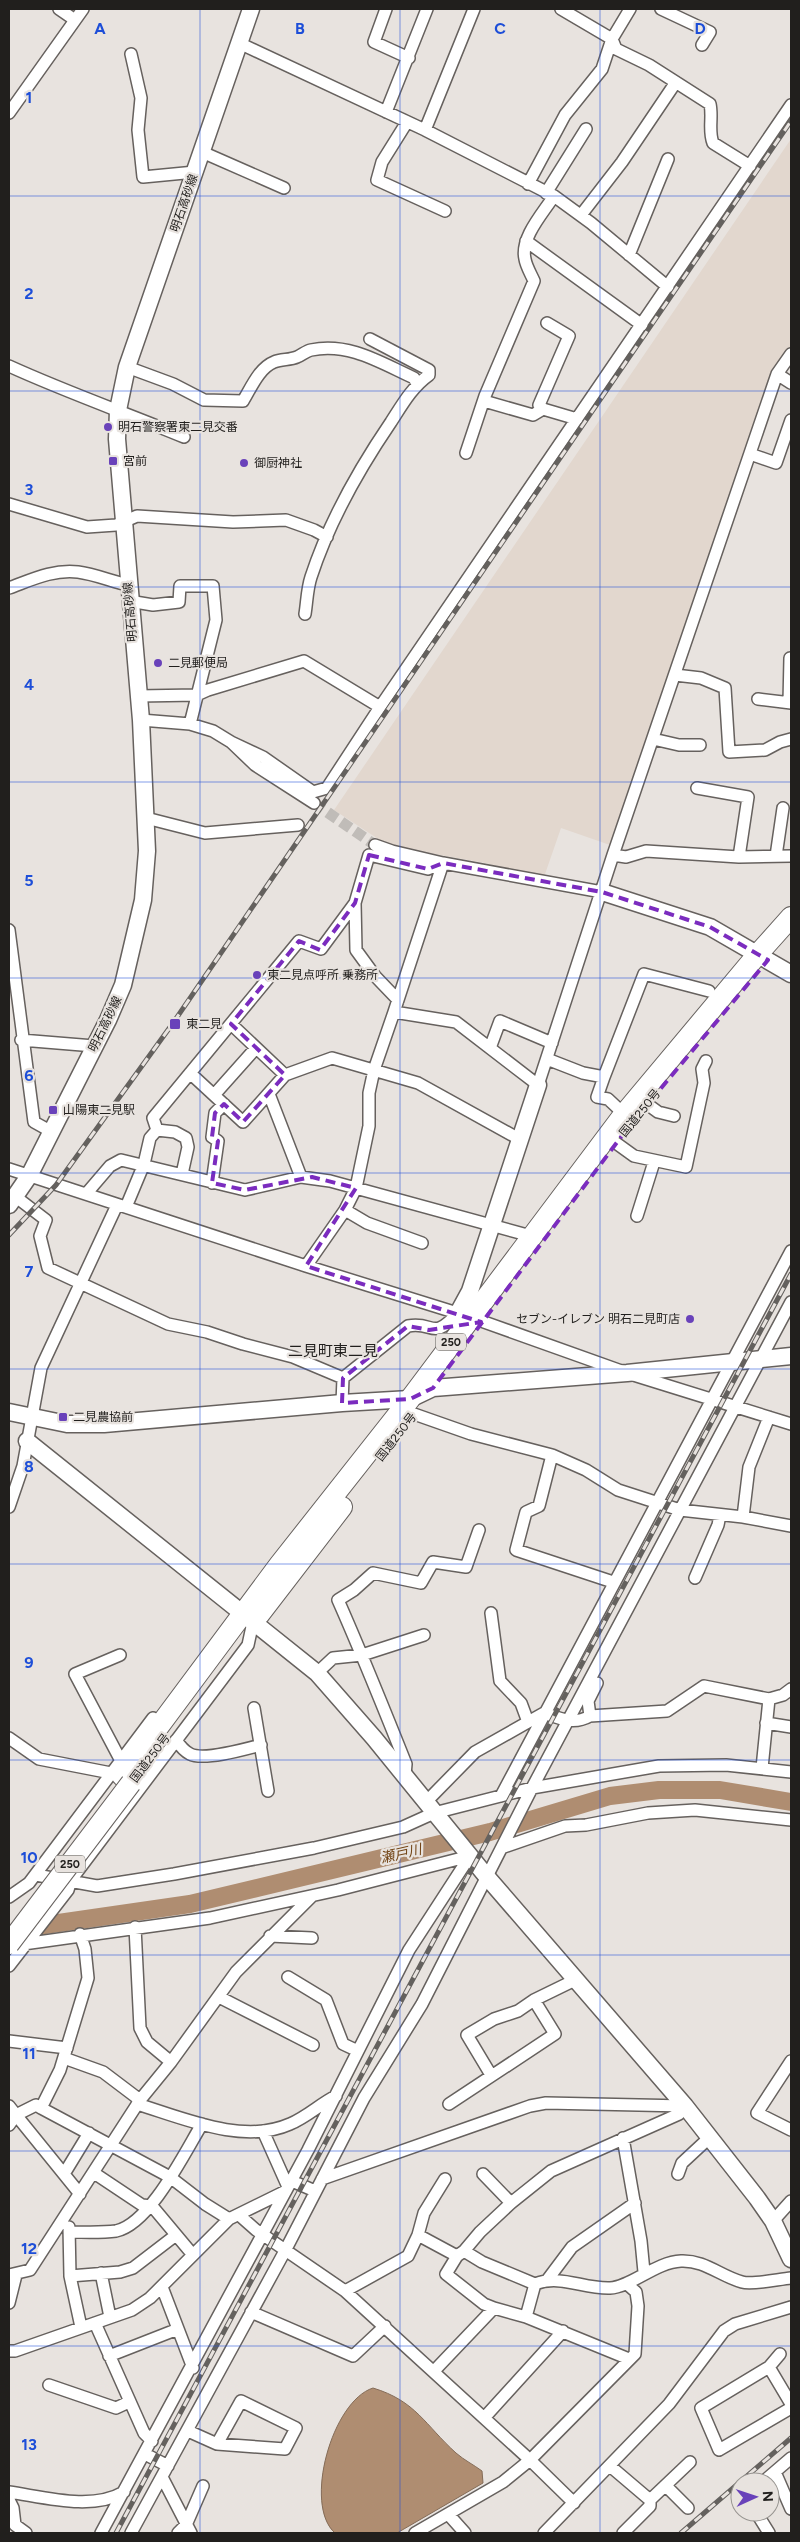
<svg xmlns="http://www.w3.org/2000/svg" width="800" height="2542" font-family="Figtree,'Noto Sans JP',sans-serif">
	<style>
		.built { fill: #e2d7ce }
		.water { fill: #af8d71; stroke: #846c58 }
		.lines { fill: none; stroke-linecap: round; stroke-linejoin: round }
		.river { stroke: #af8d71; stroke-width: 18 }
		.street-tunnel { stroke: #c0bcb8; stroke-width: 11; stroke-dasharray: 11 5.5; stroke-linecap: butt }
		.street-casing { stroke: #66615e; stroke-width: 14 }
		.secondary-casing { stroke: #66615e; stroke-width: 19 }
		.highway-casing { stroke: #66615e; stroke-width: 22 }
		.street { stroke: #fff; stroke-width: 11 }
		.secondary { stroke: #fff; stroke-width: 16 }
		.highway { stroke: #fff; stroke-width: 20 }
		.rail-casing { stroke: #64615e; stroke-width: 5 }
		.rail { stroke: #e8e3df; stroke-width: 3; stroke-dasharray: 9; stroke-linecap: butt }
		.highway-bridge-casing { stroke: #66615e; stroke-width: 22; stroke-linecap: butt }
		.highway-bridge { stroke: #fff; stroke-width: 20 }
		.marked { fill: none; stroke: #7b2cbf; stroke-width: 4; stroke-dasharray: 10 6; stroke-linejoin: round }
		.grid { fill: none; stroke: #1d4ed8; stroke-width: 1; stroke-opacity: 0.55 }
		.poi-dot { fill: #6942ba; stroke: #e8e3df; stroke-width: 2 }
		.labels { text-anchor: middle; dominant-baseline: central; stroke-width: 4.5; stroke-linejoin: round; paint-order: stroke }
		.shield { fill: #e8e3df; stroke: #5d5a57; stroke-width: 1 }
		.shield-label { font-size: 11px; font-weight: bold; fill: #211f1d }
		.street-label { font-size: 12px; fill: #211f1d; stroke: #e8e3df }
		.poi-label { font-size: 12px; fill: #211f1d; stroke: #e8e3df; text-anchor: start }
		.water-label { font-size: 14px; font-style: italic; fill: #714314; stroke: #e8e3df }
		.quarter-label { font-size: 15px; fill: #211f1d; stroke: #e8e3df }
		.grid-label { font-size: 16px; text-anchor: middle; font-weight: bold; fill: #1d4ed8; stroke: #e8e3df; stroke-width: 4.5; stroke-linejoin: round; paint-order: stroke }
	</style>
	<rect width="100%" height="100%" fill="#e8e3df"/>
	<path class="built" d="M791,139v208l-17,25 -164,473 -49,-17 -17,49 -59,-14 -96,-17 -55,-36z"/>
	<path class="water" d="M373,2388c43,13 52,37 83,65 8,7 18,12 26,18l1,12 -86,50h-62c-32,-28 -3,-132 38,-145z"/>
	<g class="lines">
		<path class="river" d="M24,1928l166,-24 300,-72 120,-36 49,-6h61l71,12"/>
		<path class="street-tunnel" d="M314,803l61,42"/>
		<defs>
			<path id="street" d="M59,9l16,11
				M386,9l-12,33 35,16
				M561,9l51,30 4,10 33,16 61,39c3,13 -2,27 3,39l37,23
				M661,9l49,23 -8,13
				M239,43l186,87 129,66 37,27 77,64
				M131,54l10,44 -3,32 5,47 52,-5
				M386,112l41,-103
				M9,113l74,-104
				M407,122l-25,40 -5,18 68,31
				M425,130l49,-121
				M202,152l82,36
				M528,184l37,-69 37,-46 10,-30 18,-30
				M546,193l40,-64
				M581,215l41,-53 54,-80
				M526,241l116,84
				M629,255l39,-96
				M547,323l22,13 -30,69 4,4 34,10
				M9,366c57,26 117,47 175,71
				M127,367l46,17 31,16 39,1c8,-13 16,-33 31,-39 7,-3 16,-2 23,-5 5,-2 9,-6 14,-7 38,-8 70,13 103,28l3,6
				M777,374l14,9
				M484,401l49,14 10,-6
				M466,453l19,-57 49,-115c-3,-7 -8,-15 -9,-22 -5,-21 18,-46 29,-63
				M750,454l26,9 15,-43
				M9,504l78,23 29,-2 21,-9 96,6 53,-2 28,10 13,7
				M9,588c22,-8 44,-19 69,-16 16,2 33,9 50,13
				M129,601l24,4 26,-3 1,-16h33l3,34 -26,104
				M305,614c2,-12 2,-25 6,-37 18,-55 48,-108 80,-155 11,-17 21,-35 38,-47v-5l-59,-31
				M675,675l26,3 24,10 4,64 36,-2 15,-8 11,-3
				M138,696l59,-1 11,-5 96,-29 76,46
				M758,699l33,4
				M789,702l1,-44
				M141,720l49,4 23,7 18,11 24,23 59,38
				M653,739l26,6h21
				M231,742l32,15 50,35 14,-4 53,-81 411,-602
				M697,788l51,9 -9,60
				M146,818l59,15 93,-8
				M375,845l17,6 51,12 -49,149 62,10 82,63 75,-230 164,-481 14,-20
				M613,855l13,2 20,-6 93,6 52,-1
				M776,856l7,-48
				M355,903l1,47 19,26 23,24
				M9,930l25,192 18,10
				M231,1024l54,51 47,-17 86,25 103,57
				M21,1040l73,6
				M490,1048l10,-27 52,22
				M547,1059l36,14 21,4 40,-103 65,17
				M190,1073l53,49 42,-47
				M604,1077l-7,20 11,2 16,15
				M269,1094l32,83
				M214,1095l41,-46
				M647,1104l11,8 16,4
				M157,1130l-4,-12 146,-177 22,8 34,-46 14,-48 59,14 15,-6 159,29
				M157,1130l18,2 11,6 2,9 -6,27
				M616,1143l18,13 52,11 18,-84 -2,-14 4,-8
				M9,1169l297,97 164,51 157,56 164,51
				M212,1183l6,-42 -6,-4 3,-24 9,-9
				M86,1194l24,-28 11,-6 124,30 56,-13 29,4 201,55
				M16,1197l30,23 -6,16 8,32 120,56 39,8 36,12 50,13 50,21
				M126,1207l18,-43 6,-26 7,-8
				M345,1210l22,13 55,20
				M637,1216l17,-54
				M306,1266l39,-56 11,-22 13,-62v-33l5,-23 20,-58
				M342,1403l1,-25 65,-52c27,-5 23,16 50,-13
				M414,1414l57,20 81,21 34,15 32,20 62,20 63,7 48,9
				M552,1455l-13,51 -13,6 -10,38 97,32
				M9,1507l14,-41 18,-98 76,-163
				M743,1517l6,-50 20,-50
				M695,1578l23,-53 2,-10
				M491,1613l9,68 21,22 7,19
				M120,1655l-45,19 46,87
				M317,1673l16,-15 29,-3 62,-20
				M769,1699l14,-4 8,-6
				M254,1708l14,83
				M590,1716l-2,-15 9,-18
				M766,1723l25,4
				M9,1738l30,21 72,14
				M176,1740c4,6 8,11 14,14 14,7 56,-5 71,-9
				M405,1775l1,-11c-22,-55 -44,-110 -68,-164l16,-10 19,-17 48,10 12,-21 33,5 13,-37
				M501,1796l290,-545
				M425,1803l50,-51 69,-39c17,6 30,12 46,3l77,-5 37,-25 65,13 -7,69
				M504,1847l61,-21 21,-1 62,-12 47,-3 96,10
				M36,1875l61,11 77,-12 140,-26 89,-21 31,-14 98,-25 127,-22 67,-1 65,7
				M9,1897l20,-14 124,-165
				M135,1927l5,101 7,14 24,20
				M270,1936l42,2
				M9,1946l201,-28 128,-28 132,-34
				M9,1966l59,-76 3,-10 177,-235 5,-23
				M288,1977l38,23 17,44 15,7
				M219,1997l94,48
				M9,2041l58,7
				M64,2058l39,14 37,28
				M791,2061l-34,52 34,17
				M491,2075l-24,-40 27,-16 24,-8 16,-11 41,-20
				M137,2104c46,14 106,41 153,20 17,-7 30,-20 46,-28
				M449,2104l106,-70 -21,-34
				M9,2106l7,9 20,-10 5,3 129,69 35,27 24,15
				M41,2108l19,-38 28,-92 -3,-29 -5,-15
				M9,2125l7,-10 64,79
				M263,2131l25,56
				M623,2138l18,103 3,31
				M94,2173l48,32 10,1 41,49
				M64,2174l25,-41
				M678,2174l4,-11 28,-26
				M322,2179l208,-73 16,-3 139,3 -6,8 -128,57 -40,32 -28,-29
				M292,2181l23,10
				M239,2215l17,15 89,61 63,-35 10,-21 39,21 7,-5 18,11 53,22c25,-10 48,5 75,4 21,-1 46,-26 71,-27 24,-1 39,15 61,21 11,3 37,-3 49,-4
				M773,2221l18,-20
				M69,2227l1,49 11,51
				M69,2232c16,0 32,1 47,-1 34,-7 69,-79 86,-107
				M418,2235l6,-22 21,-34
				M464,2251l16,-19 31,-29
				M457,2256l-11,18 38,30 10,4
				M101,2273l9,44
				M9,2275l21,-5 110,-170 31,-38 65,-90 76,-76
				M70,2276l50,-4 13,-4 43,-33
				M548,2279l24,-32 63,-44
				M162,2287l31,81
				M345,2291l185,169 -27,22 -88,51
				M9,2303l7,-28
				M251,2312l102,44 32,-30
				M526,2317l9,-33
				M95,2323l49,110 8,8
				M9,2351h6l117,-41 18,-12 79,-79 57,-28
				M780,2354l-11,13 -68,41 18,42 72,-42
				M109,2356l69,-27
				M769,2367l22,37
				M434,2371l60,-63 32,9 103,42
				M49,2385l67,23 13,-6
				M484,2418l79,-87
				M188,2431l29,13 68,5 11,-21 -55,-27 -24,43
				M145,2454l23,12
				M610,2466l40,34v6l-27,27
				M775,2472l16,37
				M162,2477l29,56
				M763,2482l28,-24
				M666,2486l22,22
				M9,2492c35,5 83,19 115,0
				M9,2500l4,8 2,17 11,8
				M650,2500l40,-38
				M574,2503l-44,-43 105,-106 3,-48 -2,-14 -9,-8
				M756,2512l13,21
				M448,2514l17,19
				M101,2533l207,-383 101,-200 61,-94
				M131,2533l155,-284 78,-151 58,-94 110,-216 259,-486
				M178,2533l8,-8 17,-39
				M544,2533l125,-129 55,-73 11,-7 56,-17"/>
			<path id="secondary" d="M602,892l108,35 81,47
				M9,1205l20,-29 79,-156 15,-35 20,-85 4,-49 -6,-131 -24,-281 1,-29 9,-43 124,-358
				M458,1313l12,-22 68,-206
				M9,1412l58,12h37l238,-21 68,-4 23,-11 194,-15 164,-17
				M27,1441l290,232 57,65 113,139 198,229 72,92 16,23 18,38"/>
			<path id="highway" d="M259,1615l83,-108
				M122,1776l157,-211 131,-166 214,-285 133,-159 34,-38"/>
		</defs>
		<use href="#street" class="street-casing"/>
		<use href="#secondary" class="secondary-casing"/>
		<use href="#highway" class="highway-casing"/>
		<use href="#street" class="street"/>
		<use href="#secondary" class="secondary"/>
		<use href="#highway" class="highway"/>
		<defs>
			<path id="rail" d="M9,1235l47,-50 117,-162 618,-902
				M116,2533l675,-1259
				M681,2533l110,-95"/>
		</defs>
		<use href="#rail" class="rail-casing"/>
		<use href="#rail" class="rail"/>
		<defs>
			<path id="highway-bridge" d="M9,1944l122,-161"/>
		</defs>
		<use href="#highway-bridge" class="highway-bridge-casing"/>
		<use href="#highway-bridge" class="highway-bridge"/>
	</g>
	<path class="marked" d="M369,855l59,14 15,-6 159,29 108,35 58,33 -141,169 -194,259 -23,11 -68,4 1,-25 65,-52 21,4 52,-8 -175,-56 50,-78 -44,-11 -67,13 -33,-7 6,-42 -6,-4 3,-24 9,-9 19,18 42,-47 -54,-51 68,-83 21,9 35,-47z"/>
	<path class="grid" d="M200,9v2524M400,9v2524M600,9v2524M9,196h782M9,391h782M9,587h782M9,782h782M9,978h782M9,1173h782M9,1369h782M9,1564h782M9,1760h782M9,1955h782M9,2151h782M9,2346h782"/>
	<g class="poi-dot">
		<circle cx="108" cy="427" r="5"/>
		<rect x="108" y="456" width="10" height="10" rx="2.5"/>
		<circle cx="244" cy="463" r="5"/>
		<circle cx="158" cy="663" r="5"/>
		<circle cx="257" cy="975" r="5"/>
		<rect x="169" y="1018" width="12" height="12" rx="2.5"/>
		<rect x="48" y="1105" width="10" height="10" rx="2.5"/>
		<circle cx="690" cy="1319" r="5"/>
		<rect x="58" y="1412" width="10" height="10" rx="2.5"/>
	</g>
	<g class="labels">
		<g class="shield">
			<rect x="436" y="1333.5" width="30" height="17" rx="4"/>
			<rect x="55" y="1855.5" width="30" height="17" rx="4"/>
		</g>
		<g class="shield-label">
			<text x="451" y="1342">250</text>
			<text x="70" y="1864">250</text>
		</g>
		<g class="street-label">
			<text transform="translate(184 203) rotate(-71)">明石高砂線</text>
			<text transform="translate(130 612) rotate(-95)">明石高砂線</text>
			<text transform="translate(105 1024) rotate(-64)">明石高砂線</text>
			<text transform="translate(640 1113) rotate(-51)">国道250号</text>
			<text transform="translate(396 1437) rotate(-52)">国道250号</text>
			<text transform="translate(150 1758) rotate(-53)">国道250号</text>
		</g>
		<g class="poi-label">
			<text x="118" y="427">明石警察署東二見交番</text>
			<text x="123" y="461">宮前</text>
			<text x="254" y="463">御厨神社</text>
			<text x="168" y="663">二見郵便局</text>
			<text x="267" y="975">東二見点呼所 乗務所</text>
			<text x="186" y="1024">東二見</text>
			<text x="63" y="1110">山陽東二見駅</text>
			<text x="680" y="1319" text-anchor="end">セブン-イレブン 明石二見町店</text>
			<text x="73" y="1417">二見農協前</text>
		</g>
		<g class="water-label">
			<text transform="translate(401 1854) rotate(-13)">瀬戸川</text>
		</g>
		<g class="quarter-label">
			<text x="333" y="1351">二見町東二見</text>
		</g>
	</g>
	<g class="grid-label">
		<text x="100" y="34">A</text>
		<text x="300" y="34">B</text>
		<text x="500" y="34">C</text>
		<text x="700" y="34">D</text>
		<text x="29" y="103">1</text>
		<text x="29" y="299">2</text>
		<text x="29" y="495">3</text>
		<text x="29" y="690">4</text>
		<text x="29" y="886">5</text>
		<text x="29" y="1081">6</text>
		<text x="29" y="1277">7</text>
		<text x="29" y="1472">8</text>
		<text x="29" y="1668">9</text>
		<text x="29" y="1863">10</text>
		<text x="29" y="2059">11</text>
		<text x="29" y="2254">12</text>
		<text x="29" y="2450">13</text>
	</g>
	<rect width="800" height="2542" fill="none" stroke="#211f1d" stroke-width="20"/>
	<g transform="translate(755 2497) rotate(87)"><circle r="24" fill="#e8e3df" stroke="#989591"/>
	<path d="M0-4L9 19L0 12L-9 19Z" fill="#6942ba"/>
	<text y="-8" font-size="14" font-weight="bold" text-anchor="middle" fill="#211f1d">N</text>
	</g>
</svg>
